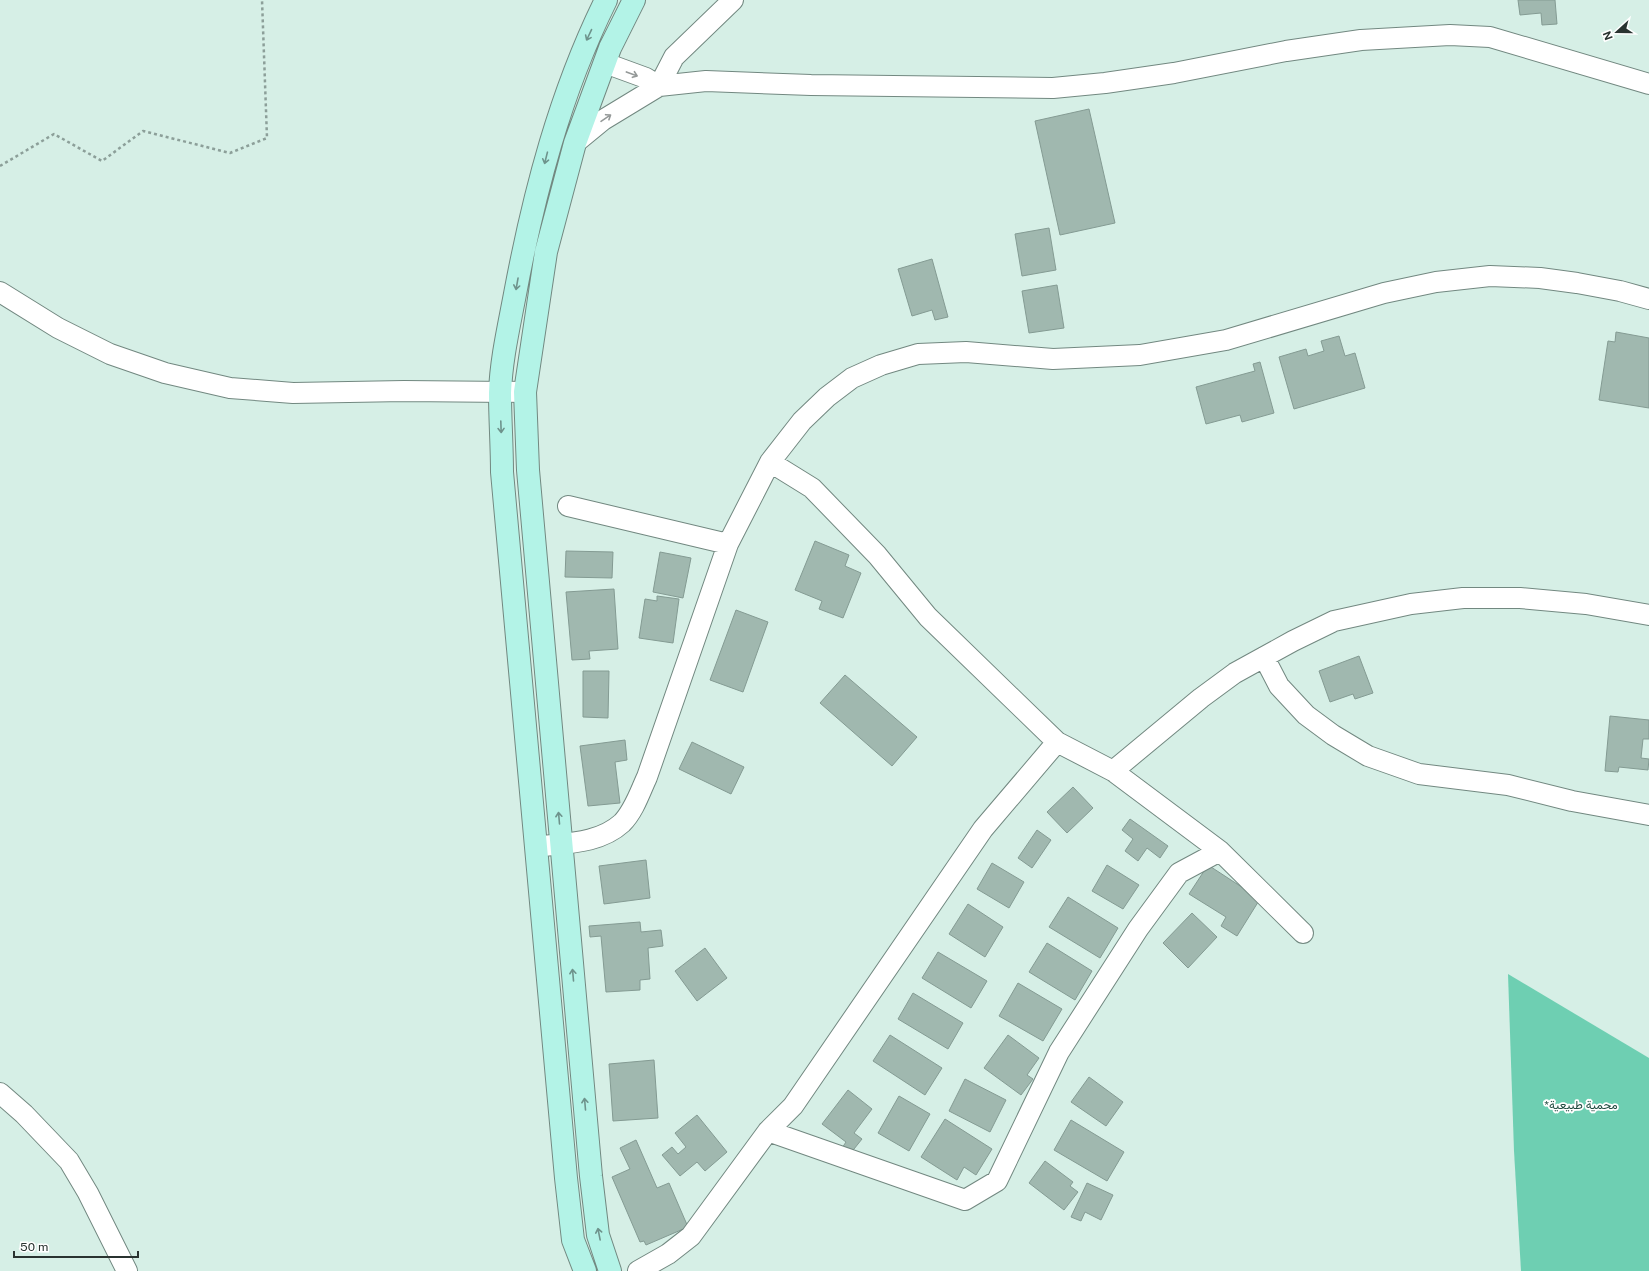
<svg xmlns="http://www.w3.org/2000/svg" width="1649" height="1271" font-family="'Public Sans',Vazirmatn,sans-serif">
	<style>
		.forest { fill: #6ecfb2 }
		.building { fill: #a0b8af; stroke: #849b93 }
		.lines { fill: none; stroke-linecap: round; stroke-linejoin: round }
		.minor-casing { stroke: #728880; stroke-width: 22 }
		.secondary-casing { stroke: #728880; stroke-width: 24 }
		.path { stroke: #8c9f99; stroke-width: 2.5; stroke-dasharray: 3 3; stroke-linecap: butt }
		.minor { stroke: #fff; stroke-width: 20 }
		.secondary { stroke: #b3f3e7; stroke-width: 22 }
		.oneway { stroke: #6e938c }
		.oneway2 { stroke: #949998 }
		.labels { text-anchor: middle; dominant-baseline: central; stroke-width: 3.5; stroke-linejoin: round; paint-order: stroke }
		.park-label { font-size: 12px; fill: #204b3f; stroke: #fff }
	</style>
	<rect width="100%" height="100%" fill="#d6efe6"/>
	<path class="forest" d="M1508,974l141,84v213h-128l-7,-120z"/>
	<path class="building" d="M1518,0h37l2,24 -15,1 -1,-12 -21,2z
		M1089,109l26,114 -55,12 -25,-114z
		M1049,228l7,42 -34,6 -7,-42z
		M932,259l16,58 -13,3 -3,-10 -20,6 -14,-47z
		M1057,285l7,43 -35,5 -7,-42z
		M1616,332l33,6v70l-50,-8 9,-59 7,1z
		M1339,336l6,20 10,-3 10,35 -71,21 -15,-52 27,-8 2,7 16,-5 -3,-10z
		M1260,362l14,51 -32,9 -2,-7 -34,9 -10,-37 59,-16 -2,-7z
		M815,541l34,14 -4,11 16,7 -18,45 -24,-9 3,-8 -27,-11z
		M566,551l47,1 -1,26 -47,-1z
		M660,552l31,6 -8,40 -30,-6z
		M614,589l4,60 -29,2 1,8 -18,1 -6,-68z
		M657,596l22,3 -6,44 -34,-5 6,-39 12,2z
		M736,610l32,12 -25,70 -33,-12z
		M1359,656l14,37 -18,6 -2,-5 -23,8 -11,-31z
		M583,671h26l-1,47 -25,-1z
		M845,675l72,62 -25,29 -72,-63z
		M1610,716l39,4v19h-6l-2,19 8,1 -1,11 -29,-3 -1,5 -13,-1z
		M625,740l2,20 -12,2 5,41 -32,3 -8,-60z
		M692,742l52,25 -13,27 -52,-25z
		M1073,787l20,21 -26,25 -20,-21z
		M1130,819l38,27 -8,12 -13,-10 -9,13 -13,-10 8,-12 -11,-9z
		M1037,830l14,10 -19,28 -14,-10z
		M646,860l4,38 -46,6 -5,-38z
		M992,863l32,19 -15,26 -32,-19z
		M1107,865l32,20 -16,24 -31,-18z
		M1208,865l52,34 -23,37 -16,-10 5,-9 -37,-23z
		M1068,897l50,31 -18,30 -51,-31z
		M968,904l35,23 -18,30 -36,-23z
		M1192,913l25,24 -29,31 -25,-25z
		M640,922l1,10 20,-2 2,16 -15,2 2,31 -10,1v10l-34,2 -5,-56 -11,1 -1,-11z
		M1047,943l45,28 -17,29 -46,-28z
		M705,948l22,30 -30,23 -22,-30z
		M938,952l49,29 -16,27 -49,-30z
		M1018,983l44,26 -19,32 -44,-25z
		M913,993l50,30 -15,26 -50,-30z
		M890,1035l52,33 -17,27 -52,-34z
		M1008,1035l31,23 -12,17 6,4 -12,16 -37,-27z
		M654,1060l4,58 -45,3 -4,-57z
		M1089,1077l34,25 -17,24 -35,-24z
		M965,1079l41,21 -16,32 -41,-21z
		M848,1090l24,19 -18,24 8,6 -12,15 -8,-6 4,-6 -24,-18z
		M899,1096l31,18 -21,37 -31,-18z
		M697,1115l30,37 -22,19 -8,-9 -17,14 -18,-21 10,-8 6,7 8,-7 -11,-14z
		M945,1119l47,30 -16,26 -12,-8 -7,13 -36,-23z
		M1071,1120l53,32 -17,29 -53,-31z
		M636,1140l21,48 12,-5 19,44 -42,18 -2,-4 -4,1 -28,-65 18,-8 -10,-21z
		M1045,1161l28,21 -3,4 8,6 -14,18 -35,-27z
		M1087,1183l26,12 -12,25 -16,-8 -4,9 -10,-4z"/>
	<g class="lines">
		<defs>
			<path id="minor" d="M605,63l41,15 13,8
				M659,86l15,-29 59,-57
				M575,143l28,-23 56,-34 47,-5 105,4 242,3 52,-5 69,-10 112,-22 75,-11 89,-5 40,2 159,47
				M0,292l58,36 52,26 55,19 65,15 63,5 111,-2 121,1
				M568,506l160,38
				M1264,657l15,29 27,29 27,20 35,21 51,18 89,11 64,16 77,14
				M1057,742l56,29 107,80 83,82
				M1113,771l88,-73 34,-25 58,-32 41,-20 77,-17 52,-6h57l66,6 63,11
				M536,847c29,-4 63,-3 86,-24 12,-12 18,-31 25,-46l81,-233 42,-82 32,-41 25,-24 25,-19 29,-13 37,-11 48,-2 87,7 87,-4 86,-15 158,-47 52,-11 54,-6 50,2 37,5 43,8 29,8
				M0,1093l24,21 45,47 19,32 39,78
				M768,1131l197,69 32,-19 62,-129 79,-123 41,-56 41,-22
				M638,1271l30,-17 23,-18 77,-105 25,-25 190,-277 74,-87 -129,-125 -51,-62 -65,-67 -42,-26"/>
			<path id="secondary" d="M585,1271l-12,-31 -7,-62 -64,-706c0,-26 -2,-53 -2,-79 1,-33 9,-67 15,-99 19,-101 45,-201 91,-294
				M610,1271l-12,-36 -7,-59 -63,-706 -3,-78 21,-140 29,-109 35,-95 24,-48"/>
		</defs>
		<use href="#minor" class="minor-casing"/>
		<use href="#secondary" class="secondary-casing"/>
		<path class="path" d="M0,166l54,-32 48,27 41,-30 87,22 37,-15 -5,-138"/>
		<use href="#minor" class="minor"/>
		<use href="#secondary" class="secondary"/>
	</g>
	<defs><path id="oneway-shaft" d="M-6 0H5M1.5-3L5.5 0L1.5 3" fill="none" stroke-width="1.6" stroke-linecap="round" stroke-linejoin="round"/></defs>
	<g class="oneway">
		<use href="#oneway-shaft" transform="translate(589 35) rotate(115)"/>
		<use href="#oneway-shaft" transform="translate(546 158) rotate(104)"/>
		<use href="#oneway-shaft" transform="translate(517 284) rotate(100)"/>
		<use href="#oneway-shaft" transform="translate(501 427) rotate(88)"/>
		<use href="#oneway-shaft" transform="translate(559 818) rotate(-95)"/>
		<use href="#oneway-shaft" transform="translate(573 975) rotate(-95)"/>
		<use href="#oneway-shaft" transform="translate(585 1104) rotate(-95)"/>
		<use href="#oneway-shaft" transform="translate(599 1234) rotate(-101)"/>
	</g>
	<g class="oneway2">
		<use href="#oneway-shaft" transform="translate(632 74) rotate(20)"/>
		<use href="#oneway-shaft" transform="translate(606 118) rotate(-34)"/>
	</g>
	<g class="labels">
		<g class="park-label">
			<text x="1581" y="1105">*محمية طبيعية</text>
		</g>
	</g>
	<g transform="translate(1617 32) rotate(249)" stroke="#ffffff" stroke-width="3" paint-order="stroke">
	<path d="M0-3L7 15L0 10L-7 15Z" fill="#293330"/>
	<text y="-6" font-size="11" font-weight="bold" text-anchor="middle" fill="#293330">N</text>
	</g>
	<path d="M14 1251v6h124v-6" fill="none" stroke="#293330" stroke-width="2"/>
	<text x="20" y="1251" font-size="12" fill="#293330" stroke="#ffffff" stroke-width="3" paint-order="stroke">50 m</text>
</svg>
